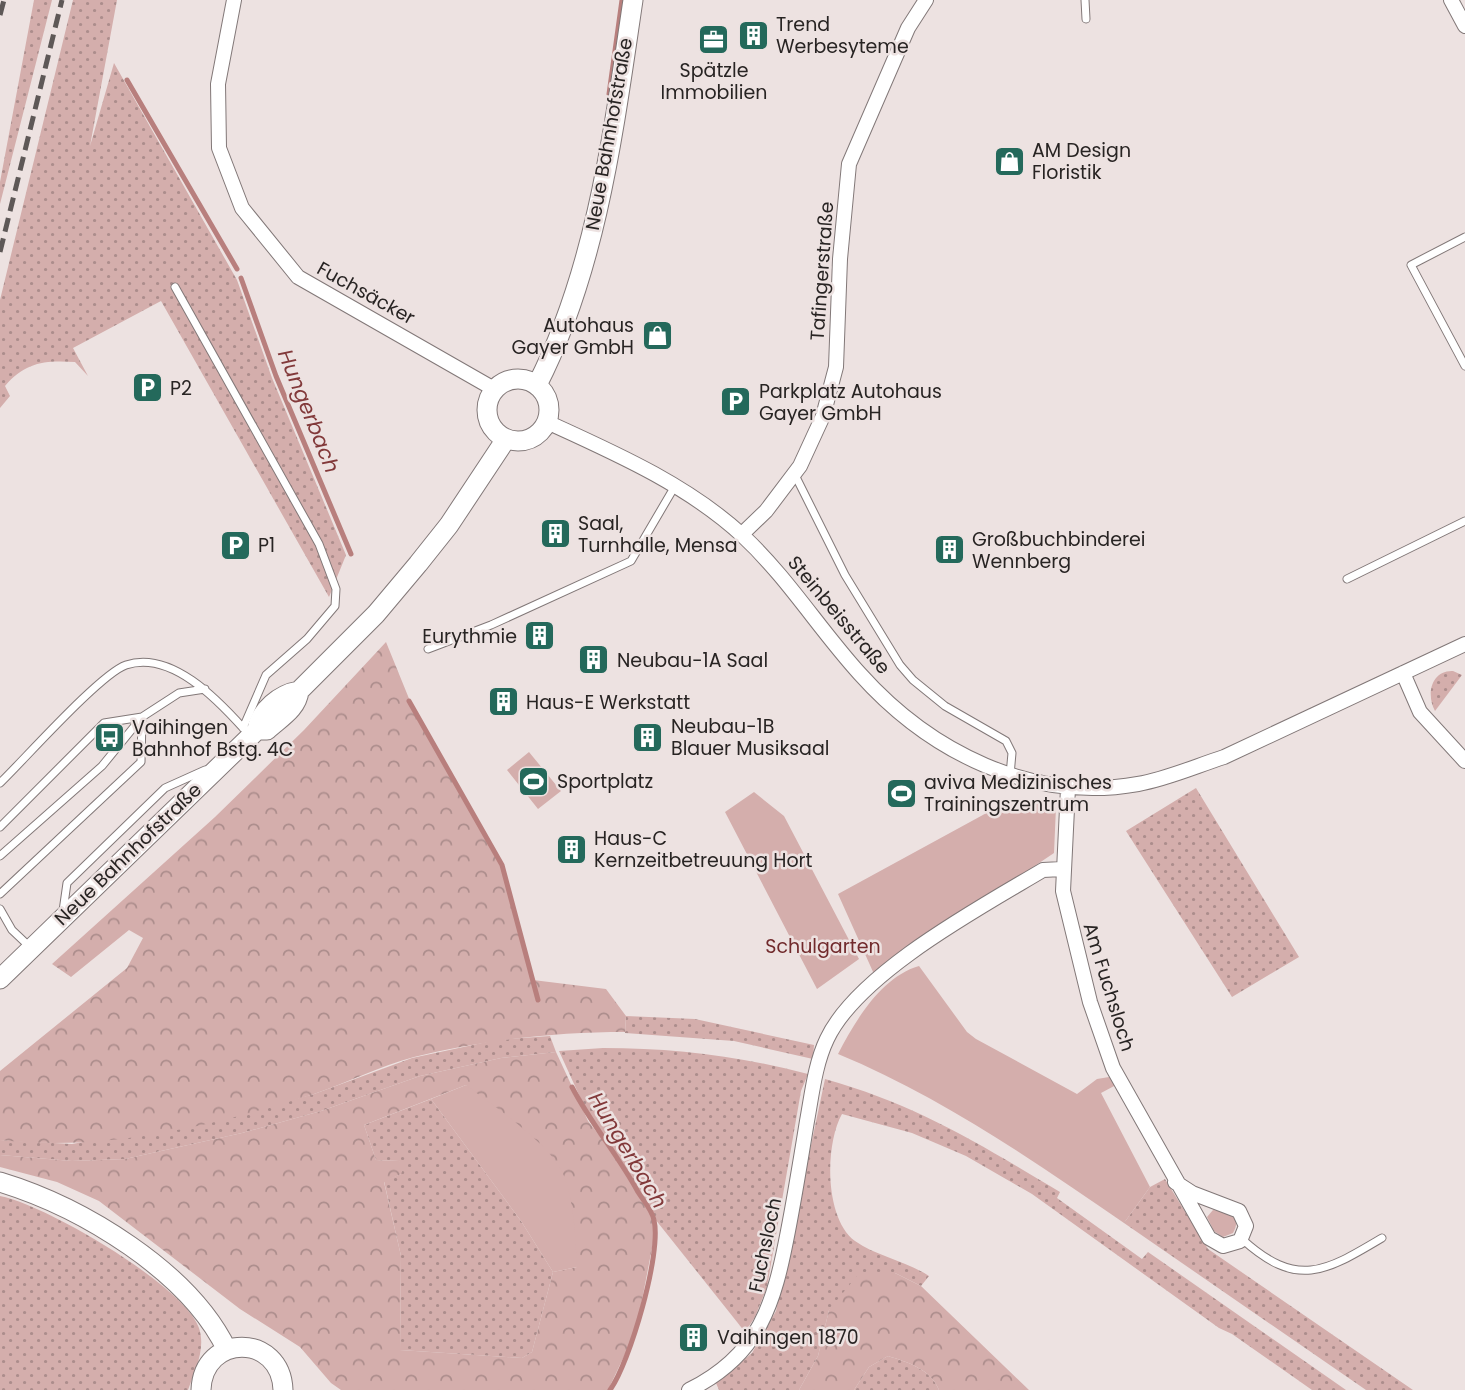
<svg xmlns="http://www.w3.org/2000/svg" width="1465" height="1390" font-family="Poppins,sans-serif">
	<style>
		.grass { fill: url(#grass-dots) }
		.forest { fill: url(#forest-crowns); fill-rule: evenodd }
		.garden { fill: #d4aeac }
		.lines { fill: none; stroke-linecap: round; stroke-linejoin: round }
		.stream { stroke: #b87f7d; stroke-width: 5 }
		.lane-casing { stroke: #827878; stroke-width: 9 }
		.street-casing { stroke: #827878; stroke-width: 16 }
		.secondary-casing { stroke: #827878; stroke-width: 21 }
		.lane { stroke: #fff; stroke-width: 7 }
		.street { stroke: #fff; stroke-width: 14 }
		.secondary { stroke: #fff; stroke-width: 19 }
		.rail { stroke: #5e5857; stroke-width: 5; stroke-dasharray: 14 7; stroke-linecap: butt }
		.labels { text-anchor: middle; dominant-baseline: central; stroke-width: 5; stroke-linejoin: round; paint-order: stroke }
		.poi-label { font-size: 19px; fill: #282423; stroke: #ede2e1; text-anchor: start }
		.street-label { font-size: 19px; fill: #282423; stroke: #ede2e1 }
		.park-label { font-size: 19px; fill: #712a2c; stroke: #ede2e1 }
		.water-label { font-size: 21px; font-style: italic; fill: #82393a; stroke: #ede2e1 }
	</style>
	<defs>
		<pattern id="grass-dots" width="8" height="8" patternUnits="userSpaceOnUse" patternTransform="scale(1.75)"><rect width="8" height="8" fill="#d4aeac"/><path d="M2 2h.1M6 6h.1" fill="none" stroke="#ac8d8c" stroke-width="1.8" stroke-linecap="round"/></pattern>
		<pattern id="forest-crowns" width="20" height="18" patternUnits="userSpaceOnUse" patternTransform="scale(1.75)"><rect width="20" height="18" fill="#d4aeac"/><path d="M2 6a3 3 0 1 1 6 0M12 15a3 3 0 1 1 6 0" fill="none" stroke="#ac8d8c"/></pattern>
	</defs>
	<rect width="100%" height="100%" fill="#ede2e1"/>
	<path class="grass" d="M34,0h18l-52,204v-22z
		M73,0h44l-27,146 24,-83 123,217 35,98 74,177 -17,42 -168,-296 -88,47 15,28 -13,-14c-30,-2 -50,0 -70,24l5,10 -10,12v-108z
		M1453,671l9,4 -27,36c-9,-16 -4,-41 18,-40z
		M1196,788l103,169 -67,40 -106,-166z
		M626,1016l69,3 119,26 -1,14 -79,-18 -109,-8z
		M550,1036l6,16 -55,6 -81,18 -99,35 -79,22 -117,26 -53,2 -72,-6v-15l72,4 165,-29 77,-21 98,-36 84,-18z
		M603,1048c70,0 137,8 205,26l-7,17 -34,196 -12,30 -10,15 -90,-113 -33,-58 -32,-42 -31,-68z
		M825,1079c90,25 155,65 235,113l-3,6 85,61 6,-7 198,138h-34l-80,-56 -13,-6 -187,-134 -66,-38 -54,-23 -70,-19c-17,30 -18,104 13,127 21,15 51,20 74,35l-8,10 -26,-13 -66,37 -11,46 -19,34h-80l-3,-7 36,-30 24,-42z
		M431,1099l90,122 32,51 -21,80 -10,6 -122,-8 1,-94 -17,-75 17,-7 -2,-13 -23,-1 -12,-35z
		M1165,1179l43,70 205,141h-47l-242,-167 26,-36z
		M0,1196c44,8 184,89 199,132 7,21 -4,42 -11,62h-188z
		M888,1356c19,6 43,13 51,34h-85l15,-23z"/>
	<path class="forest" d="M386,642l24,59 93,164 30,115 73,9 20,27 -1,16c-70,0 -143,8 -211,25 -34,9 -67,26 -100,37 -102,32 -207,58 -314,46v-69l127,-103 16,-30 -14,-8 -58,47 -19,-13 163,-147 89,-87z
		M556,1052l32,69 32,41 33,57v24l-17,88 -28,59h-267l-10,-7 -31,-36 -60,-38 -141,-108 -42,-19 -57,-15v-12l72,6 53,-2 117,-26 79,-22 99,-35 81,-18zM466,1085l111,182 -24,5 -21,80 -10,6 -122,-8 1,-94 -17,-74 17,-8 3,-7 -5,-6 -23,-1 -12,-35z
		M860,1272l35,1 26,13 108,104h-90c-8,-21 -32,-28 -51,-34l-19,11 -15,23h-55l19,-34 11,-46z"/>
	<path class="garden" d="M529,752l32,39 -23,18 -31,-39z
		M754,792l30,24 75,143 -42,30 -92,-177z
		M1014,798l42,9 -2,46 -180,121 -36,-80z
		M919,966l48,66 9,7 101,55 20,-15 12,-2 7,8 -15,8 49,94 -26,36c-90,-62 -184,-127 -286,-169 17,-33 43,-77 81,-88z
		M466,1085c27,21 87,60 98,91 11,29 11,61 13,91l-24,5 -32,-51 -90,-122z
		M1213,1210c14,1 30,6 20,23l-10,4 -9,-6 -7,-14z"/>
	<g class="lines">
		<path class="stream" d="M127,80l110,189
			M609,94l13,-94
			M241,278l35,98 75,178
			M409,701l93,164 36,135
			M572,1087c19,37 46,68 66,105 5,8 14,18 16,28 8,33 -24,142 -44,170"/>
		<defs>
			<path id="lane" d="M1085,0l1,19
				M1465,237l-54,28 54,101
				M175,287l144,257 17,45 -1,17 -28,33 -41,36 -23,53
				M794,473l51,102 55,90 13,15 32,26 61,35 6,12 -2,22
				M1347,579l118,-58
				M428,649l63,-24 140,-64 44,-75
				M0,783c24,-23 100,-109 126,-118 45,-15 92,35 118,64
				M0,827l104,-104 38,-6
				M0,856l102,-90 40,-49 37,-24 26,-4
				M0,894l141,-132 1,-44
				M0,909l12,21 19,18
				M63,911l4,-28 98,-95 40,-18
				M1242,1239c55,50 83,33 140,-1"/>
			<path id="street" d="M234,0l-16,84 1,64 23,60 56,69 196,112
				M1451,0l14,26
				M547,422c68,31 141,63 196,114 45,42 76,93 117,138 70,78 171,129 278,110 29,-5 58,-18 86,-27l241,-113
				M741,535l25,-24 34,-45 23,-50 13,-49 4,-108 9,-95 59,-136 18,-28
				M1403,673l17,39 45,49
				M1068,788l-5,103 27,111 23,66 96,170 14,8 17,-5 6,-15 -7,-15 -47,-18 -17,-11
				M689,1390c71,-35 85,-86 99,-159 7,-36 13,-73 19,-110 5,-27 8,-57 20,-82 31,-66 154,-132 216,-169l19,-1"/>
			<path id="secondary" d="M487 410a31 31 0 1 1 62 0a31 31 0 1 1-62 0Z
				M537,385c60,-117 77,-257 96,-385
				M257,730h10c13,-12 30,-21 32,-39
				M0,979l257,-249c3,-20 23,-36 42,-39l77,-77 42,-50 31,-39 57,-86
				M0,1182c82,25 189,89 227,168
				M201,1390c2,-57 80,-57 82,0"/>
		</defs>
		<use href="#lane" class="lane-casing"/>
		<use href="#street" class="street-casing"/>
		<use href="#secondary" class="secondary-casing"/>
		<use href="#lane" class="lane"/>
		<use href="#street" class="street"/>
		<use href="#secondary" class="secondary"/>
		<path class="rail" d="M0,15l4,-15
			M0,252l62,-252"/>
	</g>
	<defs>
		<symbol id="building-square" viewBox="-11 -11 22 22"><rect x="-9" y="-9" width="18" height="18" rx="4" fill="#24695b" stroke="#ede2e1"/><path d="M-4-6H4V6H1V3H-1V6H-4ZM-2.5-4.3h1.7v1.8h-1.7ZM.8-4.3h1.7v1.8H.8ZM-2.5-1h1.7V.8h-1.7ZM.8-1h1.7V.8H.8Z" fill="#fff"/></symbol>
		<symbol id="office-square" viewBox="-11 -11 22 22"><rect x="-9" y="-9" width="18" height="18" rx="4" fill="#24695b" stroke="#ede2e1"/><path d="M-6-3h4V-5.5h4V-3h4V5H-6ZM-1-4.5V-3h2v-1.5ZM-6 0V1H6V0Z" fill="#fff"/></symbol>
		<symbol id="shop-square" viewBox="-11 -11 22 22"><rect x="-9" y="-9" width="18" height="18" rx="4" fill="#24695b" stroke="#ede2e1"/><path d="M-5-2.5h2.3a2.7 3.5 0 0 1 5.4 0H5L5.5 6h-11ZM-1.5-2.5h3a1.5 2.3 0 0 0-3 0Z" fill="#fff"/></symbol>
		<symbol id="parking-square" viewBox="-11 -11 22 22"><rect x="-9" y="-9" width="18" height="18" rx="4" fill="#24695b" stroke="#ede2e1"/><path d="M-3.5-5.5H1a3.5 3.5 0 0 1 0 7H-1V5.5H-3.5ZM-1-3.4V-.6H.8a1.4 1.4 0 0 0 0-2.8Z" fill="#fff"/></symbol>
		<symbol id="bus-square" viewBox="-11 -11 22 22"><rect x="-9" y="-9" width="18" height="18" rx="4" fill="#24695b" stroke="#ede2e1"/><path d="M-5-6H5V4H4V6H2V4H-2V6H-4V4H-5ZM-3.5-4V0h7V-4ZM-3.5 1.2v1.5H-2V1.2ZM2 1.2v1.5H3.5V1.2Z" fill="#fff"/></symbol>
		<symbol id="stadium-square" viewBox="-11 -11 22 22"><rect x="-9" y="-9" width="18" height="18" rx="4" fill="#24695b" stroke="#ede2e1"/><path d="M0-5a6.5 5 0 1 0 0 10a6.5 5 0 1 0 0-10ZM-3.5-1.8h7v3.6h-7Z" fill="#fff"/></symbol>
	</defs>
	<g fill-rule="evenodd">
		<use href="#building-square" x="736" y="18" width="35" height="35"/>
		<use href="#office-square" x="696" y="22" width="35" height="35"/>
		<use href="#shop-square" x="992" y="144" width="35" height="35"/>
		<use href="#shop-square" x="640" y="318" width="35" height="35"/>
		<use href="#parking-square" x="130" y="370" width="35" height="35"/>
		<use href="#parking-square" x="718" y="384" width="35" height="35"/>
		<use href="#building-square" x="538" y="516" width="35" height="35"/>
		<use href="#parking-square" x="218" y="528" width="35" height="35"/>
		<use href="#building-square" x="932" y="532" width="35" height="35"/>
		<use href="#building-square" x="522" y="618" width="35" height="35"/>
		<use href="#building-square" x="576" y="642" width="35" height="35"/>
		<use href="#building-square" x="486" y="684" width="35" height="35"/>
		<use href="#building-square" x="630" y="720" width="35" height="35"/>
		<use href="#bus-square" x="92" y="720" width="35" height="35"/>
		<use href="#stadium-square" x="516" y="764" width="35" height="35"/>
		<use href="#stadium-square" x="884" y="776" width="35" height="35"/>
		<use href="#building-square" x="554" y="832" width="35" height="35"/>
		<use href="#building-square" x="676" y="1320" width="35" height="35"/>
	</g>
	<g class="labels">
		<g class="poi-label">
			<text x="776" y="24">Trend<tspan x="776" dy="22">Werbesyteme</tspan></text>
			<text x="714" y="70" text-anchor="middle">Spätzle<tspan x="714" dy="22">Immobilien</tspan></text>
			<text x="1032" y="150">AM Design<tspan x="1032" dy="22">Floristik</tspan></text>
			<text x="634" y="325" text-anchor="end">Autohaus<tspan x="634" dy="22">Gayer GmbH</tspan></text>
			<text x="170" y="388">P2</text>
			<text x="759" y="391">Parkplatz Autohaus<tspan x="759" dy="22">Gayer GmbH</tspan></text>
			<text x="578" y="523">Saal,<tspan x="578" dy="22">Turnhalle, Mensa</tspan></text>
			<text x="972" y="539">Großbuchbinderei<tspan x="972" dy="22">Wennberg</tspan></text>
			<text x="258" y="545">P1</text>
			<text x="517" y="636" text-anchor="end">Eurythmie</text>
			<text x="617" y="660">Neubau-1A Saal</text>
			<text x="526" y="702">Haus-E Werkstatt</text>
			<text x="671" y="726">Neubau-1B<tspan x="671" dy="22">Blauer Musiksaal</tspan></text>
			<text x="132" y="727">Vaihingen<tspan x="132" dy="22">Bahnhof Bstg. 4C</tspan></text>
			<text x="557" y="781">Sportplatz</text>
			<text x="924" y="782">aviva Medizinisches<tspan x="924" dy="22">Trainingszentrum</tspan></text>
			<text x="594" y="838">Haus-C<tspan x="594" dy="22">Kernzeitbetreuung Hort</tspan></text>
			<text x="717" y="1337">Vaihingen 1870</text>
		</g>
		<g class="street-label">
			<text transform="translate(609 134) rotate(-80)">Neue Bahnhofstraße</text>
			<text transform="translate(822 271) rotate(-86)">Tafingerstraße</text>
			<text transform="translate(366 293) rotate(29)">Fuchsäcker</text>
			<text transform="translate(839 615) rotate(50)">Steinbeisstraße</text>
			<text transform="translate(128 854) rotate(-44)">Neue Bahnhofstraße</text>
			<text transform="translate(1109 987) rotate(73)">Am Fuchsloch</text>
			<text transform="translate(765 1245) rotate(-78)">Fuchsloch</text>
		</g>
		<g class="park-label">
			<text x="823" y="946">Schulgarten</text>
		</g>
		<g class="water-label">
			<text transform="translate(309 411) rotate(68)">Hungerbach</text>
			<text transform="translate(628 1150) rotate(59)">Hungerbach</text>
		</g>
	</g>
</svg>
